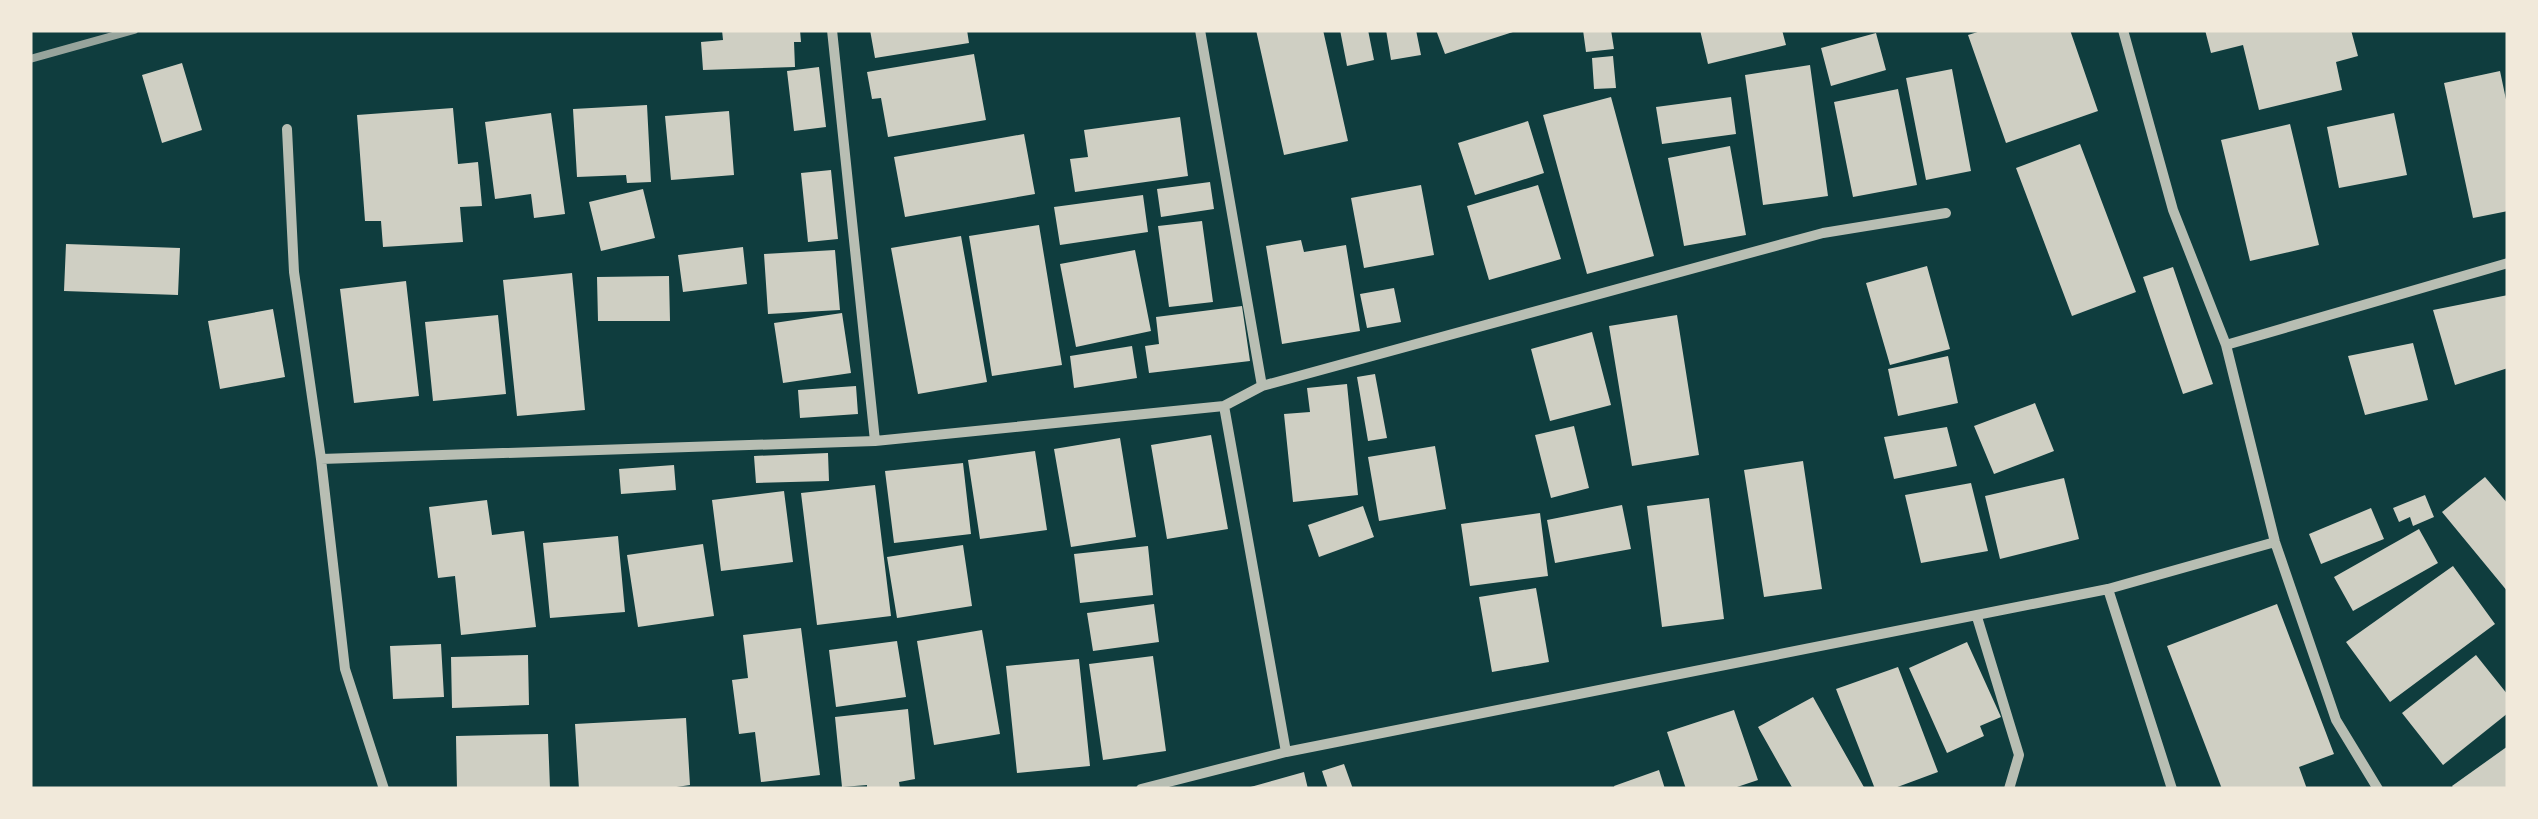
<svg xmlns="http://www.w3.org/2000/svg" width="2538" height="819" font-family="Montserrat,sans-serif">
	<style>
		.building { fill: #cfcfc3 }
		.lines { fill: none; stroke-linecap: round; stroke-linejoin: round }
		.minor { stroke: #b8beb3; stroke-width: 10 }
		.rail { stroke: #97a49c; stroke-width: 8 }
	</style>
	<rect width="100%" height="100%" fill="#0f3d3e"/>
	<path class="building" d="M722,30h78l1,12h-7l1,25 -92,3 -2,-28 22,-2z
		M870,30h97l2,13 -94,15z
		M1256,30h67l25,111 -64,14z
		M1340,30h28l6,30 -27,6z
		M1386,30h30l5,25 -30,5z
		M1436,30h79l1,1 -71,23z
		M1583,30h28l3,19 -28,3z
		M1700,30h82l4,15 -78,19z
		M1984,30h86l28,81 -92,32 -38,-108z
		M2205,30h146l7,26 -22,6 6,28 -83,20 -16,-65 -32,8z
		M1876,33l10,37 -55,16 -10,-38z
		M974,54l12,66 -98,17 -7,-39 -9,1 -5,-27z
		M1613,56l3,32 -22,1 -2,-31z
		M182,63l20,67 -40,13 -20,-68z
		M1810,65l18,131 -65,9 -18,-130z
		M819,67l7,60 -32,4 -7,-60z
		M1952,69l19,102 -45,9 -20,-102z
		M2500,71l8,38v102l-35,7 -29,-135z
		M1898,89l19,96 -64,12 -19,-95z
		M1611,97l43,159 -67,18 -44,-159z
		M1731,97l5,37 -74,10 -6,-37z
		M647,105l4,77 -24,1 -1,-8 -49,2 -4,-68z
		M453,108l5,56 20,-2 4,44 -22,1 3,35 -80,5 -2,-26h-16l-8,-106z
		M729,111l5,64 -63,5 -6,-64z
		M551,113l14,101 -31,4 -3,-24 -36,5 -10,-77z
		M2394,113l13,62 -68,13 -12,-61z
		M1180,117l8,59 -113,16 -5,-33 18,-2 -4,-27z
		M1528,121l16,52 -69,22 -17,-52z
		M2290,124l29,121 -69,16 -29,-121z
		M1024,134l11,60 -130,23 -11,-60z
		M2080,144l56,148 -64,24 -56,-148z
		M1730,146l16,89 -62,11 -16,-88z
		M831,170l7,69 -30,3 -7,-69z
		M1210,182l4,27 -53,8 -4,-28z
		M1421,185l13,70 -70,13 -13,-70z
		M1538,185l23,74 -72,21 -22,-74z
		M643,189l12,49 -54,13 -12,-49z
		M1143,195l5,37 -88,13 -6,-38z
		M1202,221l11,81 -44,5 -11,-81z
		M1039,225l23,140 -70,11 -23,-140z
		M961,236l26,146 -69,12 -27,-146z
		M1301,240l3,12 42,-7 14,86 -78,13 -16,-98z
		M66,244l114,4 -2,47 -114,-4z
		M743,247l4,37 -64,8 -5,-37z
		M835,250l5,60 -72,4 -4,-60z
		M1135,250l16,81 -75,16 -16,-83z
		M1927,266l23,83 -60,16 -24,-82z
		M2173,267l40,117 -30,10 -40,-117z
		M572,273l13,137 -68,6 -14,-136z
		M669,276l1,45h-72l-1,-44z
		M406,281l13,115 -65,7 -14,-114z
		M1394,288l7,34 -34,6 -7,-34z
		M2508,295v73l-53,17 -22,-75z
		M1242,306l8,55 -101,12 -4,-27 14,-2 -3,-27z
		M273,309l12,68 -65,12 -12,-68z
		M842,313l9,60 -68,10 -9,-60z
		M498,315l8,79 -73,7 -8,-79z
		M1677,315l22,140 -67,11 -23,-140z
		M1592,332l19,73 -61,16 -19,-72z
		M2413,343l15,57 -63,15 -17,-59z
		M1132,346l5,32 -63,10 -4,-32z
		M1948,356l10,47 -60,13 -10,-47z
		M1375,374l12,64 -19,3 -11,-64z
		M1347,384l11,111 -65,7 -9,-88 26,-2 -3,-24z
		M856,386l2,28 -58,4 -2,-28z
		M2035,403l19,48 -60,23 -20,-48z
		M1574,426l15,62 -38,10 -16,-63z
		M1947,427l10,39 -63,13 -10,-42z
		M1211,435l17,94 -61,10 -16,-94z
		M1120,438l16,99 -65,10 -17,-98z
		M1435,446l11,63 -67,12 -11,-64z
		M1035,451l12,79 -67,9 -12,-79z
		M828,453l1,28 -73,2 -2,-27z
		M1803,461l19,128 -58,8 -20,-127z
		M963,463l8,71 -77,9 -9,-72z
		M674,465l2,25 -55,4 -2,-25z
		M2485,477l23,27v88l-66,-80z
		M2064,478l15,61 -79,20 -15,-63z
		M1971,483l17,68 -67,12 -16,-68z
		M875,485l16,131 -74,9 -16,-132z
		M784,491l9,71 -72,9 -9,-71z
		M2425,495l9,22 -21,9 -3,-9 -11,5 -6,-14z
		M1709,498l15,121 -62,8 -15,-121z
		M487,500l5,35 32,-4 12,96 -75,8 -6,-59 -17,2 -9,-71z
		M1622,505l9,44 -76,14 -8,-43z
		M1363,506l11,31 -55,20 -11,-32z
		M2371,508l13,31 -63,25 -12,-30z
		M1540,513l8,63 -78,10 -9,-62z
		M2419,529l19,34 -85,48 -19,-34z
		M618,536l7,76 -75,6 -7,-75z
		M703,544l11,72 -76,11 -11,-72z
		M963,545l9,61 -75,12 -10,-61z
		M1148,546l5,49 -73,8 -6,-49z
		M2453,566l42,58 -105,78 -44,-60z
		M1536,588l13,74 -57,10 -13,-75z
		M1154,604l5,38 -66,9 -6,-38z
		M2277,604l57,150 -35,13 8,22h-85l-55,-143z
		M801,628l19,147 -59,7 -6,-50 -16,2 -7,-54 16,-2 -5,-43z
		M982,630l18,104 -66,11 -17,-104z
		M897,641l9,56 -70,10 -7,-57z
		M1967,642l34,75 -21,9 4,10 -37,17 -38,-85z
		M441,644l3,53 -51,2 -3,-53z
		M528,655l1,50 -77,3 -1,-51z
		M2476,655l32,40v18l-65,52 -41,-52z
		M1153,656l13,95 -63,9 -14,-96z
		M1079,659l11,107 -73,7 -11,-107z
		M1898,667l40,105 -46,17h-17l-39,-100z
		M1813,697l52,92h-72l-35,-62z
		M908,709l7,70 -16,3 1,7h-33v-4l-25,2 -7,-70z
		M1734,710l24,70 -27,9h-45l-19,-57z
		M686,718l4,67 -27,4h-84l-4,-65z
		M548,734l2,55h-93l-1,-53z
		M2508,746v43h-54l-2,-3z
		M1344,764l9,25h-25l-6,-18z
		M1659,770l6,19h-50l-1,-3z
		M1304,772l4,17h-61v-1z"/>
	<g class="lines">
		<path class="minor" d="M832,30l43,411
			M1200,30l62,356
			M2123,30l50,180 53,135 49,197 61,178 42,69
			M287,129l7,143 27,187 24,210 39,120
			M2226,345l282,-82
			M1224,406l62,346
			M321,459l554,-18 349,-35 38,-20 561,-153 123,-20
			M2108,589l64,200
			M1977,617l42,138 -10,34
			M1141,789l145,-37 822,-163 167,-47"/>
		<path class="rail" d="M30,59l104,-29"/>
	</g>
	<rect width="2538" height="819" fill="none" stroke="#f1e9da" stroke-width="65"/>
</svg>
